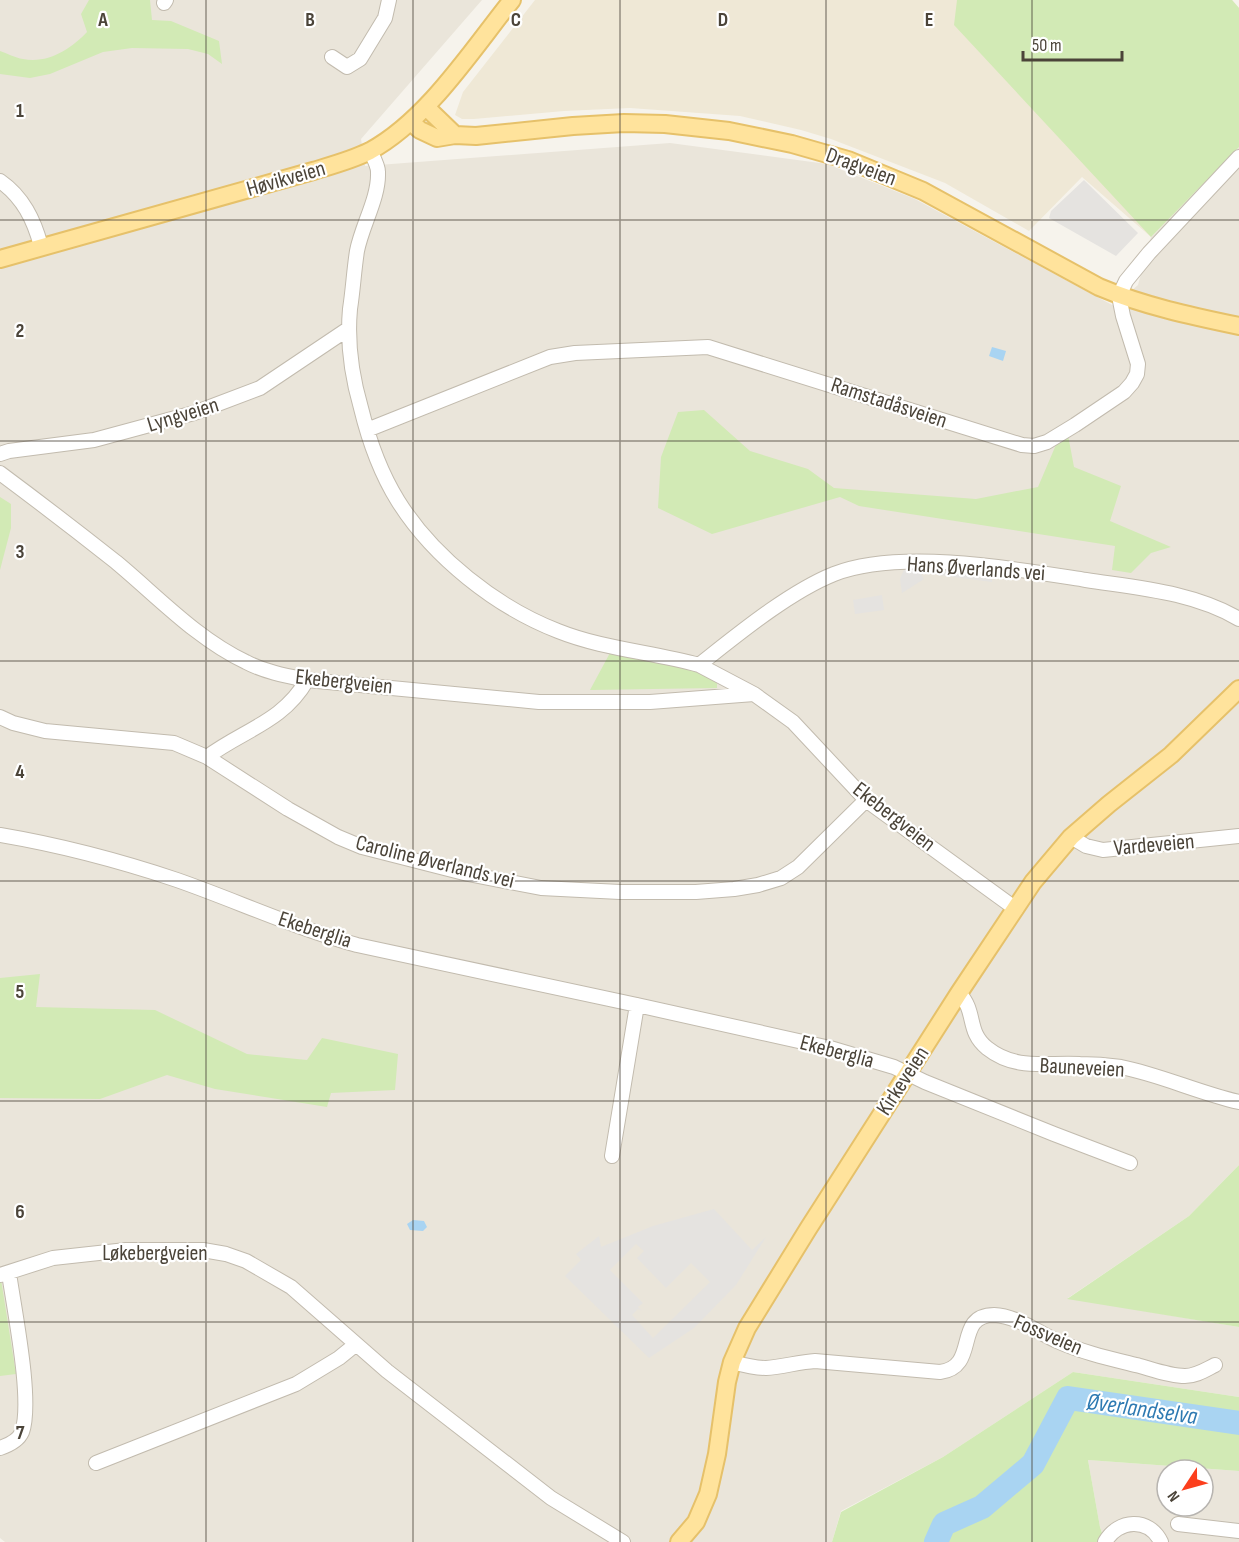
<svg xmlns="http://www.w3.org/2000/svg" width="1239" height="1542" font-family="'Sofia Sans Condensed',sans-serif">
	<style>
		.residential { fill: #eae5da; fill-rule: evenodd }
		.education { fill: #efe8d6 }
		.green { fill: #d2eab5 }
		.parking { fill: #e5e3e0; fill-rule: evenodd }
		.water { fill: #a9d4f2 }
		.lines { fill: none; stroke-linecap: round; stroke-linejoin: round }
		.river { stroke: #a9d4f2; stroke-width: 24 }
		.minor-casing { stroke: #c2bbae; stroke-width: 16 }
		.major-casing { stroke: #e6c16a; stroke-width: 20 }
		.minor { stroke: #fff; stroke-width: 14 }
		.major { stroke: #ffe39c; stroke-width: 16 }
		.grid { fill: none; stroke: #4b4439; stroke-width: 1.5; stroke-opacity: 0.55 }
		.labels { text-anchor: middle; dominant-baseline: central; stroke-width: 4.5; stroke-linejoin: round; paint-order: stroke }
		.street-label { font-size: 22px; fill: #4b4439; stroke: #fff }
		.water-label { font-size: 24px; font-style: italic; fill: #2e7ab2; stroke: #fff }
		.grid-label { font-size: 20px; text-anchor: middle; font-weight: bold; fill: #4b4439; stroke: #fff; stroke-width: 4.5; stroke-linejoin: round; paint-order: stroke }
	</style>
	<rect width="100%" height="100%" fill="#f6f3ec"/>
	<path class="residential" d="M0,0h482l-121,139 4,27 305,-23 157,21 88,35 199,107 24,-21 13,-48 88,-90v1018l-50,51 -121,82 171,29v70l-166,-25 -130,85 -102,54 -9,31h-827l-5,-4z
		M1088,1460l151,11v71h-134l-5,-15zM1167,1470h36v36h-36z"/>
	<path class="education" d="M535,0h697l7,8v139l-88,90 -69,-60 -53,54 -84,-48 -114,-44 -30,-9 -61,-14 -110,-8 -66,3 -90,8h-12l-7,-4 8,-23z"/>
	<path class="green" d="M89,0h61l2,20 19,1 48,20 3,23 -14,-10 -20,-5 -56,-1 -29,4 -53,22 -20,4 -30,-4v-23c7,2 15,7 23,8 25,5 48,-10 64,-27l-6,-18z
		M957,0h275l7,8v139l-88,90 -197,-212z
		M704,410l46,41 58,18 26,19 142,11 62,-12 20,-47 10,-5 6,32 47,19 -11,35 61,26 -20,6 -20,20 -19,-3 3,-24 -256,-40 -19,-9 -128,37 -54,-26 3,-51 17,-45z
		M0,497l11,7v24l-11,42z
		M611,651l80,16 26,12v9l-127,2z
		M40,974l-4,33 119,3 92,44 60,6 15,-22 76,16 -3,36 -64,3 -4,14 -112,-18 -48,-14 -67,24 -100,-1v-120z
		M1239,1165v162l-172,-28 122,-83z
		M0,1273l16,101 -16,2z
		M1073,1372l166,25v74l-151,-11 12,67 5,15h-273l9,-30 102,-55z"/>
	<path class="parking" d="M1084,180l54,53 -22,23 -67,-38 2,-7z
		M915,563l9,16 -22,14 -2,-14 5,-12z
		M940,564l53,6 -1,12 -54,-7z
		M882,595l2,15 -29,4 -2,-14z
		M714,1209l38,41 14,-13 -30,48 -42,43 -45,30 -84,-82 16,-16 -5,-6 23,-18 2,11 52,-21zM636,1244l8,7 -7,7 29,30 25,-25 19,19 -57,56 -21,-23 6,-6 4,2 -4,-4 5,-4 -33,-33z"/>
	<path class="water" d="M992,347l14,4 -3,10 -14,-5z
		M413,1220l11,1 3,6 -4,4 -13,-1 -3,-6z"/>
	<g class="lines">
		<path class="river" d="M936,1542l8,-18 38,-17 51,-43 35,-66 171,25"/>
		<defs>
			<path id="minor" d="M164,3l2,-3
				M332,57l15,10 13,-8 25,-41 4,-18
				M370,151c3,6 8,14 8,21 1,26 -16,53 -21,79 -3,19 -4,39 -7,58 -3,33 2,68 11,99 8,33 19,64 37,93 35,56 98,106 160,130 45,18 94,21 141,34 38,-30 90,-73 135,-91 67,-26 182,-5 252,6 52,8 107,12 153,39
				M0,181c23,16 34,39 41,65
				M367,430l183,-73 25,-4 133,-6 256,80 58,18 12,1 13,-4 28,-17 49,-33 8,-9 5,-9 1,-10 -15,-48 -4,-20 7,-15 23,-28 90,-96
				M0,454l9,-3 85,-11 100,-27 66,-25 88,-59
				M0,473c39,29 78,59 116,89 41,34 81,77 130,100 19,10 41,14 61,18l232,22h111l104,-8
				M699,665l55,29 39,28 73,78 150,109
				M0,717l13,6 32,8 129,12 33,14 81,52 50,28 24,10 106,27 73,14 79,4h76l38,-3 24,-4 23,-7 17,-11 68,-67
				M207,757c36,-27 76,-35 100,-77
				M0,835c59,10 120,26 177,45 60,21 118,48 180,65l280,60
				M1071,837l15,9 17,4 136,-14
				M959,993c18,19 7,38 28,55 29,23 59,14 93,16 13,0 27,1 41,3 40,8 78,26 118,35
				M612,1156l25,-151 193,43 64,19 31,15 129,52 76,29
				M0,1275l53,-17 73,-8h77l23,4 20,7 45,26 96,84 164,127 72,44
				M732,1362c11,3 23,6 34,6 16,-1 33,-6 49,-7l125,11c40,-5 13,-57 54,-57 23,1 43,17 63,26 27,12 55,18 83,25 14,4 30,10 45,10 11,0 20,-6 30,-11
				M0,1448c9,-3 18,-7 22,-16 11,-31 -8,-123 -13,-159
				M96,1463l200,-79 43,-26 16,-13
				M1178,1524l61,7
				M1105,1542c13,-23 44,-25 56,0"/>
			<path id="major" d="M426,107l29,28
				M411,122l9,8 17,8 18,-3 21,1 97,-10 51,-3 41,1 64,7 63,13 56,16 75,31 176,96c45,19 92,29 140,39
				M0,259l313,-88c20,-6 39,-11 57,-20 57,-31 102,-101 142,-151
				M679,1542l17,-20 12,-28 9,-40 10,-72 5,-20 15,-34 61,-99 151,-236 74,-111 38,-45 38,-33 62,-49 68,-66"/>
		</defs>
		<use href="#minor" class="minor-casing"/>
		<use href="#major" class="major-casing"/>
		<use href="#minor" class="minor"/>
		<use href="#major" class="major"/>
	</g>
	<path class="grid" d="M206,0v1542M413,0v1542M620,0v1542M826,0v1542M1032,0v1542M0,220h1239M0,441h1239M0,661h1239M0,881h1239M0,1101h1239M0,1322h1239"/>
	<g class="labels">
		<g class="street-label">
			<text transform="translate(861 167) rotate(20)">Dragveien</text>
			<text transform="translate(286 179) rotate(-16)">Høvikveien</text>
			<text transform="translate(889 403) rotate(18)">Ramstadåsveien</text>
			<text transform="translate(183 415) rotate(-17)">Lyngveien</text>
			<text transform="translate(976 569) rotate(4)">Hans Øverlands vei</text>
			<text transform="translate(344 682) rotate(6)">Ekebergveien</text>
			<text transform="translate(894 817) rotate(38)">Ekebergveien</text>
			<text transform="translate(1154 845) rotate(-5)">Vardeveien</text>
			<text transform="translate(435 862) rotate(14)">Caroline Øverlands vei</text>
			<text transform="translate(315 930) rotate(18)">Ekeberglia</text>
			<text transform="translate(837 1052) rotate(15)">Ekeberglia</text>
			<text transform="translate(1082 1068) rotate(3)">Bauneveien</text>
			<text transform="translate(903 1081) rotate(-57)">Kirkeveien</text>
			<text x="155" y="1253">Løkebergveien</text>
			<text transform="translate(1048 1335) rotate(23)">Fossveien</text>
		</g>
		<g class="water-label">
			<text transform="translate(1142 1409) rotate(8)">Øverlandselva</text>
		</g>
	</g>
	<g class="grid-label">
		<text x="103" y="26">A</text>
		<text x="310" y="26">B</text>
		<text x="516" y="26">C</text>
		<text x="723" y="26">D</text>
		<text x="929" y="26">E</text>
		<text x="20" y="117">1</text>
		<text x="20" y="337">2</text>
		<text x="20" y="558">3</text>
		<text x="20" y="778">4</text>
		<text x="20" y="998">5</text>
		<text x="20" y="1218">6</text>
		<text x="20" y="1439">7</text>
	</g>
	<g transform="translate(1185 1488) rotate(234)"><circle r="28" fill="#ffffff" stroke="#b7b4b0" stroke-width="1.5"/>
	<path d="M0-4.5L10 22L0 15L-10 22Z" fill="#fc3f1d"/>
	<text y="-9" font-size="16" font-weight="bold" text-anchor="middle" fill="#4b4439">N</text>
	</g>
	<path d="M1023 51v9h99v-9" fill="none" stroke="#4b4439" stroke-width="3"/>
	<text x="1032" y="51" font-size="18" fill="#4b4439" stroke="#ffffff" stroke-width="4.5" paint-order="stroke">50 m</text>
</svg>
